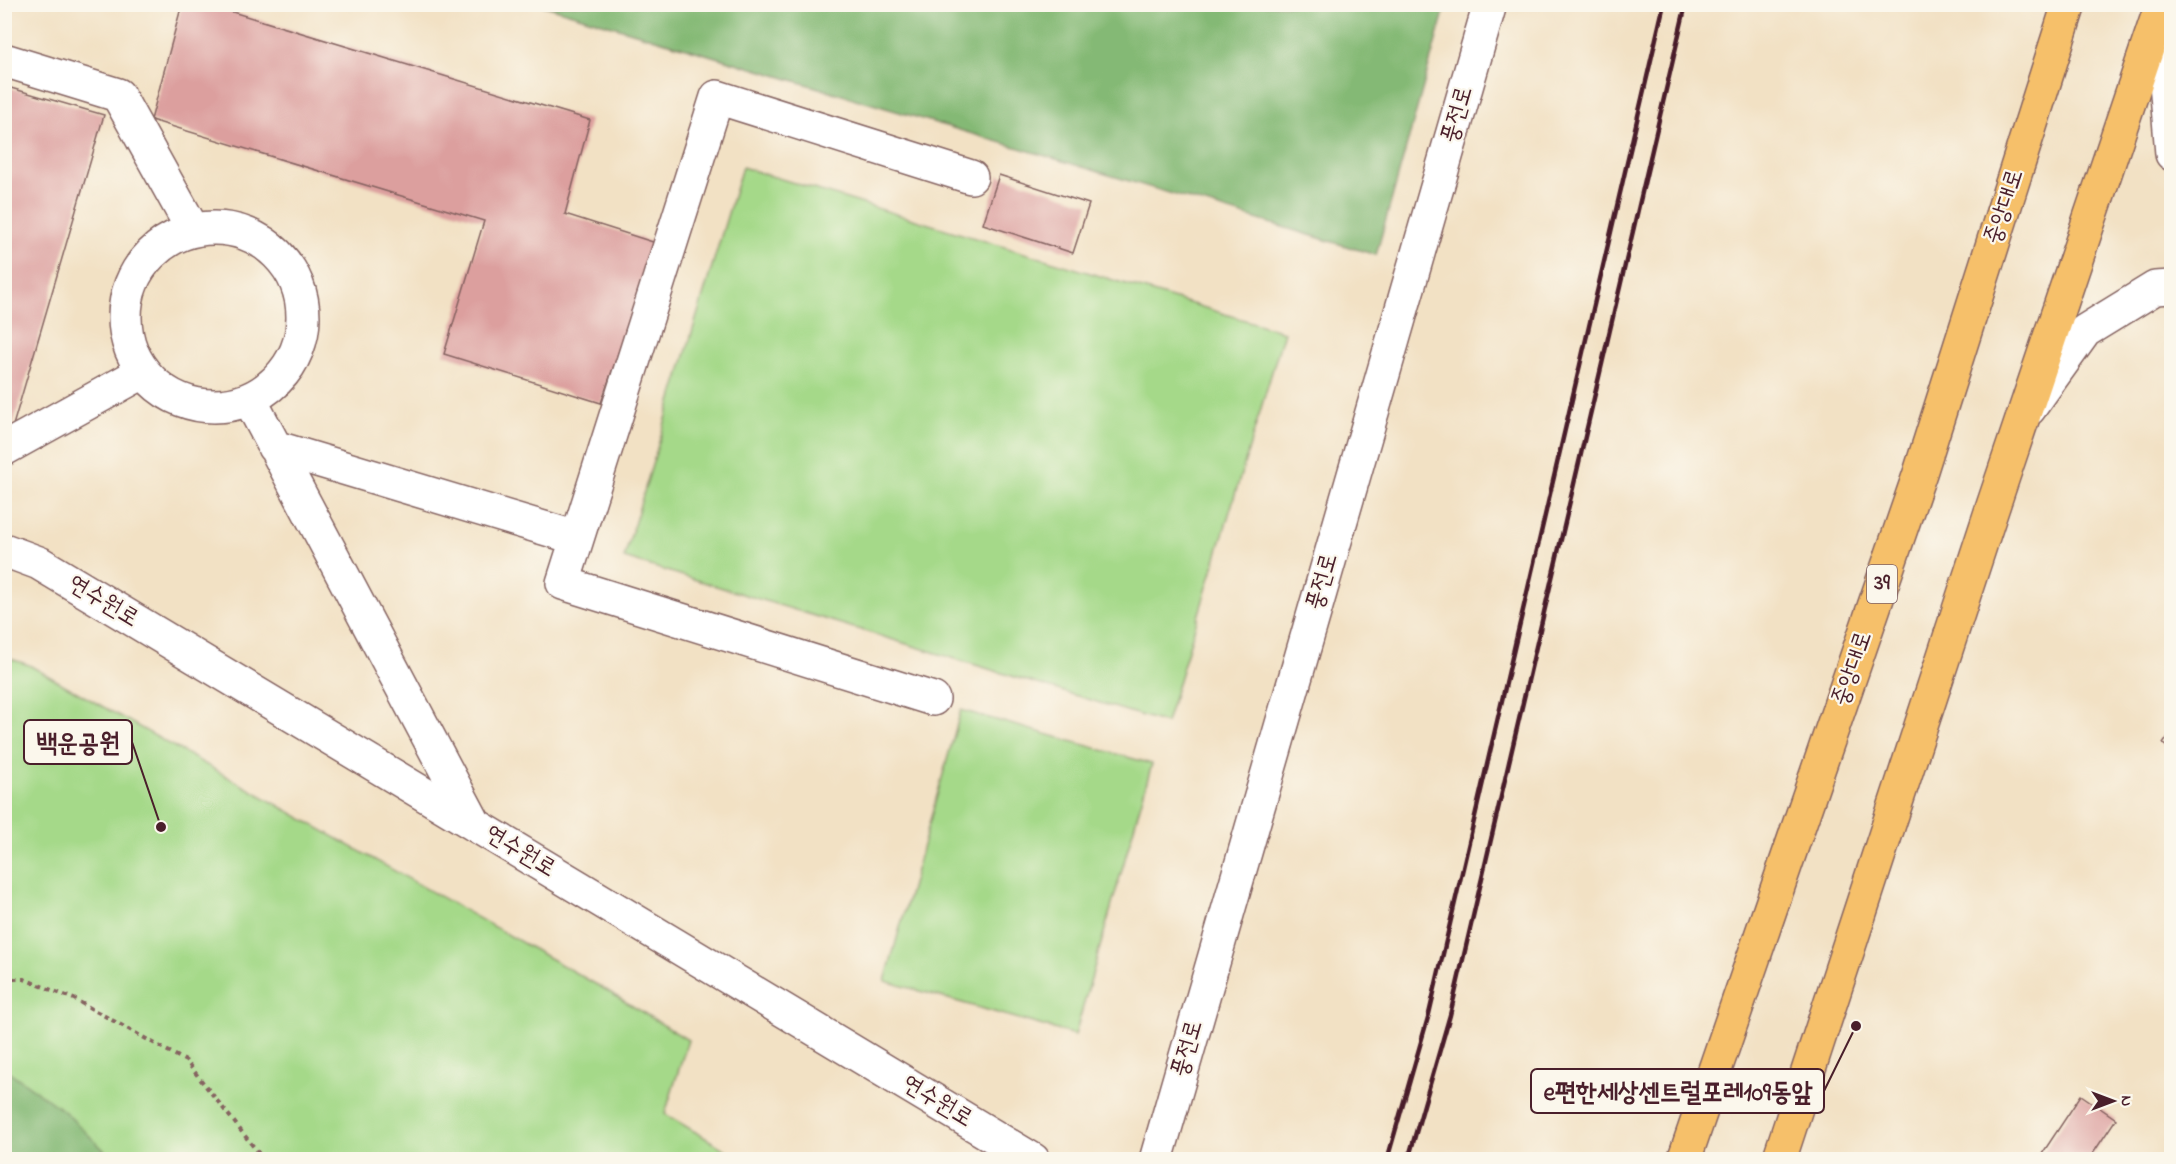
<svg xmlns="http://www.w3.org/2000/svg" width="2176" height="1164" font-family="'Indie Flower','Poor Story',sans-serif">
	<style>
		.green { fill: #a5d989; stroke: #787c5a; stroke-width: 1.5 }
		.forest { fill: #84b975; stroke: #676c50; stroke-width: 1.5 }
		.building { fill: #dc9f9e }
		.lines { fill: none; stroke-linecap: round; stroke-linejoin: round }
		.minor-casing { stroke: #856361; stroke-width: 36 }
		.major-casing { stroke: #856361; stroke-width: 36 }
		.path { stroke: #856361; stroke-width: 4; stroke-dasharray: 4.5 4.5; stroke-linecap: butt }
		.minor { stroke: #fff; stroke-width: 33 }
		.major { stroke: #f6c06b; stroke-width: 33 }
		.rail { stroke: #4a1f2b; stroke-width: 4.5 }
		.labels { text-anchor: middle; dominant-baseline: central; stroke-width: 4.5; stroke-linejoin: round; paint-order: stroke }
		.shield { fill: #fbf7ec; stroke: #7f6065; stroke-width: 1.5 }
		.shield-label { font-size: 22px; font-weight: bold; fill: #4a1f2b }
		.street-label { font-size: 24px; fill: #4a1f2b; stroke: #fbf7ec }
		.leader { fill: none; stroke: #4a1f2b; stroke-width: 2 }
		.callout-dot { fill: #4a1f2b; stroke: #fbf7ec; stroke-width: 2 }
		.callout { fill: #fbf7ec; stroke: #4a1f2b; stroke-width: 2 }
		.callout-label { font-size: 26px; text-anchor: middle; font-weight: bold; fill: #4a1f2b }
	</style>
	<rect width="100%" height="100%" fill="#fbf7ec"/>
	<filter id="ink" filterUnits="userSpaceOnUse"><feTurbulence type="fractalNoise" baseFrequency=".0167" numOctaves="2"/><feDisplacementMap in="SourceGraphic" scale="12" xChannelSelector="R" yChannelSelector="G"/><feConvolveMatrix kernelMatrix="1 2 1 2 8 2 1 2 1" color-interpolation-filters="sRGB"/></filter>
	<filter id="wash" filterUnits="userSpaceOnUse"><feTurbulence type="fractalNoise" baseFrequency=".008" numOctaves="4" result="noise"/><feDisplacementMap in="SourceGraphic" scale="24" xChannelSelector="R" yChannelSelector="G"/><feGaussianBlur stdDeviation="1.35" result="paint"/><feColorMatrix in="noise" values="0 0 0 0 0 0 0 0 0 0 0 0 0 0 0 0 0 1.4 0 .05"/><feComposite in="paint" operator="in"/></filter>
	<g filter="url(#wash)">
		<rect width="100%" height="100%" fill="#f2e1c4"/>
		<path class="green" d="M742,167l542,165 -118,391 -542,-165z
			M5,657l24,8 577,325 82,50 -23,74 76,45 -736,1z
			M961,710l191,54 -77,271 -190,-54z"/>
		<path class="forest" d="M542,5h904l-70,250z
			M4,1068l61,44 48,47h-108z"/>
		<g id="blocks">
			<path class="building" d="M182,4h24l384,116 -25,94 91,29 -55,160 -157,-49 40,-133 -333,-101z
				M4,86l100,29 -95,324 -5,-2z
				M999,175l90,29 -16,49 -90,-29z
				M2172,731v19l-9,-6z
				M2081,1095l35,24 -26,39 2,2h-54z"/>
		</g>
	</g>
	<g filter="url(#ink)">
		<use href="#blocks" fill-opacity="0" stroke="#856361" stroke-width="1.5"/>
		<g class="lines">
			<defs>
				<path id="minor" d="M2160,10l12,144
					M4,60l114,35 75,135
					M125 317a89 89 0 1 1 178 0a89 89 0 1 1-178 0Z
					M250,400l225,425
					M2029,409l56,-78 70,-43 17,-1
					M274,447l303,91
					M4,449l139,-77
					M4,550l35,13 994,597
					M933,699l-370,-116 154,-486 254,80
					M1156,1160l334,-1156"/>
				<path id="major" d="M1684,1160l236,-687 149,-469
					M1779,1160l213,-651 170,-505"/>
			</defs>
			<use href="#minor" class="minor-casing"/>
			<use href="#major" class="major-casing"/>
			<path class="path" d="M4,979h20l50,20 112,62 78,99"/>
			<use href="#minor" class="minor"/>
			<use href="#major" class="major"/>
			<path class="rail" d="M1387,1160l42,-146 235,-1010
				M1408,1160l42,-145 236,-1011"/>
		</g>
	</g>
	<g class="labels">
		<rect class="shield" x="1867" y="565" width="30" height="38" rx="4.5"/>
		<g class="shield-label">
			<text x="1882" y="584">39</text>
		</g>
		<g class="street-label">
			<text transform="translate(1458 115) rotate(-74)">풍전로</text>
			<text transform="translate(2005 207) rotate(-72)">중앙대로</text>
			<text transform="translate(1323 582) rotate(-74)">풍전로</text>
			<text transform="translate(103 602) rotate(31)">연수원로</text>
			<text transform="translate(1853 669) rotate(-71)">중앙대로</text>
			<text transform="translate(520 852) rotate(31)">연수원로</text>
			<text transform="translate(1188 1049) rotate(-74)">풍전로</text>
			<text transform="translate(937 1102) rotate(31)">연수원로</text>
		</g>
	</g>
	<path class="leader" d="M161 827L132 742M1856 1026L1824 1091"/>
	<g class="callout-dot">
		<circle cx="161" cy="827" r="6"/>
		<circle cx="1856" cy="1026" r="6"/>
	</g>
	<g class="callout">
		<rect x="24" y="720" width="108" height="44" rx="6"/>
		<rect x="1531" y="1069" width="293" height="44" rx="6"/>
	</g>
	<g class="callout-label">
		<text x="78" y="751">백운공원</text>
		<text x="1678" y="1100">e편한세상센트럴포레109동앞</text>
	</g>
	<rect width="2176" height="1164" fill="none" stroke="#fbf7ec" stroke-width="24"/>
	<g transform="translate(2113 1101) rotate(90)" stroke="#fbf7ec" stroke-width="4.5" paint-order="stroke">
	<path d="M0-4.5L10 22L0 15L-10 22Z" fill="#4a1f2b"/>
	<text y="-9" font-size="16" font-weight="bold" text-anchor="middle" fill="#4a1f2b">N</text>
	</g>
</svg>
